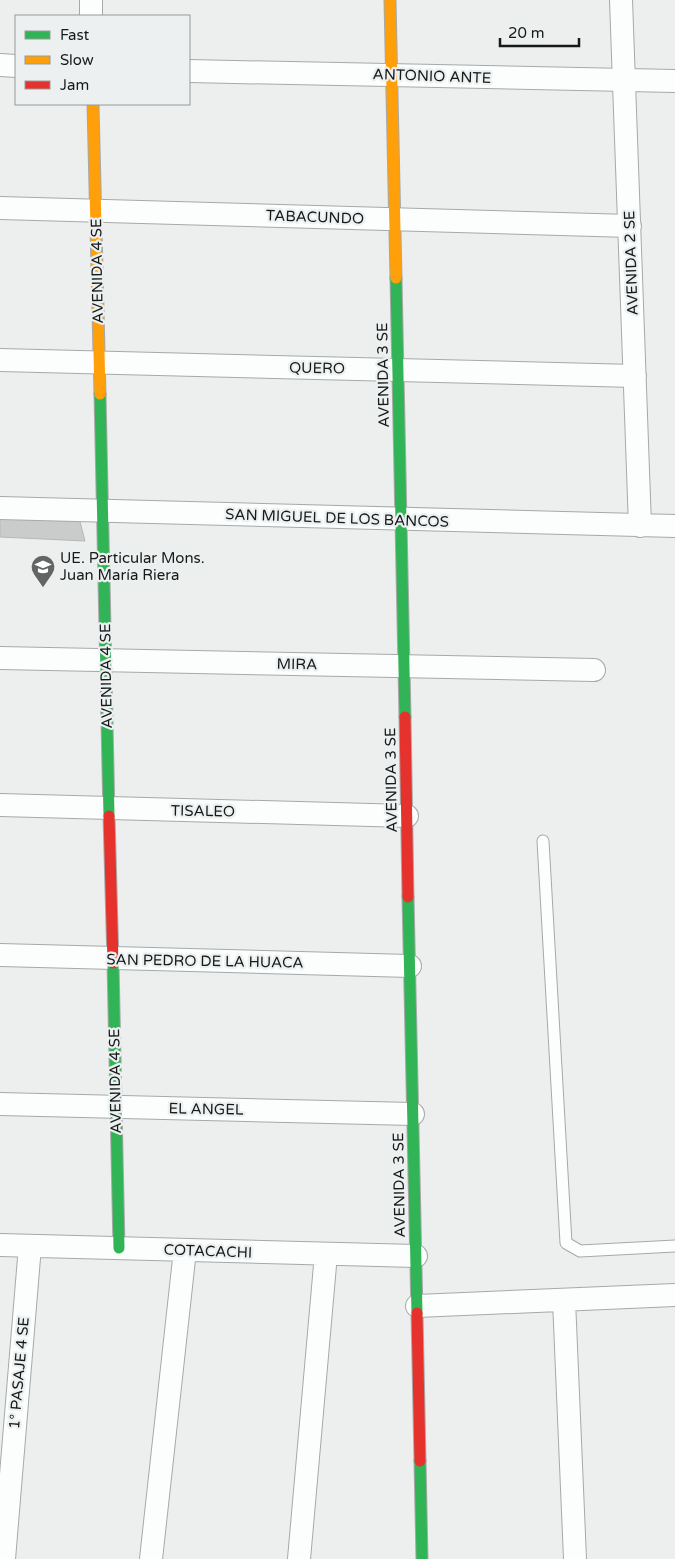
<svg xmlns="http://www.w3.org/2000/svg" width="675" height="1559" font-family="'Varela Round',sans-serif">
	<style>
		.building { fill: #cacccc; stroke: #b6b7b7 }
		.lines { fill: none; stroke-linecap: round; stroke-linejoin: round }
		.lane-casing { stroke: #a7a9a9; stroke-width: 13 }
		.street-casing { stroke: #a7a9a9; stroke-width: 24 }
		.fast-casing { stroke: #a7a9a9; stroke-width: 13 }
		.slow-casing { stroke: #a7a9a9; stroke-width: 13 }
		.jam-casing { stroke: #a7a9a9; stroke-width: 13 }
		.lane { stroke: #fcfdfd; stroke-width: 11 }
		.street { stroke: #fcfdfd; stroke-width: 22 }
		.fast { stroke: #30b455; stroke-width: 11 }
		.slow { stroke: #ff9f0a; stroke-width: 11 }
		.jam { stroke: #e5322d; stroke-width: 11 }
		.labels { text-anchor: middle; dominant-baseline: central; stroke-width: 4.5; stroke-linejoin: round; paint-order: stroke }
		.street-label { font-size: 15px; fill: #181a1a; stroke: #ecf0f0 }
		.poi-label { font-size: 15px; fill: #181a1a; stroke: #ecf0f0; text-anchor: start }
	</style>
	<rect width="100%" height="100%" fill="#edefef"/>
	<path class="building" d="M0,514h78l7,27 -85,-4z"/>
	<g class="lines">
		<defs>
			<path id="lane" d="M543,841l23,402 14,8 95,-5"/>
			<path id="street" d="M91,0v16
				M621,0l19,526
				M0,65l16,1
				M189,71l486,10
				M0,208l630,18
				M0,360l635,16
				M0,508l675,18
				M0,658l594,12
				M0,805l407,11
				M0,955l410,11
				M0,1104l413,10
				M0,1245l416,11
				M564,1300l11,259
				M417,1306l258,-11
				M4,1559l26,-313
				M151,1559l34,-309
				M299,1559l27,-305"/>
			<path id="fast" d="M396,278l9,439
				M100,394l9,422
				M408,897l9,416
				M113,963l6,285
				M420,1461l2,98"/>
			<path id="slow" d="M390,0l6,278
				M93,104l7,290"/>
			<path id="jam" d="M405,717l3,180
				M109,816l4,147
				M417,1313l3,148"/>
		</defs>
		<use href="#lane" class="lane-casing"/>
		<use href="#street" class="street-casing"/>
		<use href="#fast" class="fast-casing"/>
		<use href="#slow" class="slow-casing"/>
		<use href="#jam" class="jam-casing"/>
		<use href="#lane" class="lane"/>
		<use href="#street" class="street"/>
		<use href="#fast" class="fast"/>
		<use href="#slow" class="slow"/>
		<use href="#jam" class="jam"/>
	</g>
	<defs>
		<symbol id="school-pin" viewBox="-11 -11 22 30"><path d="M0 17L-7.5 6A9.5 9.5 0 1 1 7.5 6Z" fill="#636565" stroke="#ecf0f0"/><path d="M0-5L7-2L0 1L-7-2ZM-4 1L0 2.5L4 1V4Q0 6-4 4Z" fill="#fff"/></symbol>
	</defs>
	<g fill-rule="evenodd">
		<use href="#school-pin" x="29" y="553" width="28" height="38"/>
	</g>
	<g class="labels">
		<g class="street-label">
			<text transform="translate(432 76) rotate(2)">ANTONIO ANTE</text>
			<text transform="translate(315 217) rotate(2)">TABACUNDO</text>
			<text transform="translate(631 263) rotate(-92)">AVENIDA 2 SE</text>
			<text transform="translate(97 271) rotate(-91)">AVENIDA 4 SE</text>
			<text transform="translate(317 368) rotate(1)">QUERO</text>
			<text transform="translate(383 375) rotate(-91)">AVENIDA 3 SE</text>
			<text transform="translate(337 518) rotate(2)">SAN MIGUEL DE LOS BANCOS</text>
			<text transform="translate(297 664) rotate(1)">MIRA</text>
			<text transform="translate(106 676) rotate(-91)">AVENIDA 4 SE</text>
			<text transform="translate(391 780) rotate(-91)">AVENIDA 3 SE</text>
			<text transform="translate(203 811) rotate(1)">TISALEO</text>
			<text transform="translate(205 961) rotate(1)">SAN PEDRO DE LA HUACA</text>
			<text transform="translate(115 1081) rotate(-91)">AVENIDA 4 SE</text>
			<text transform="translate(206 1109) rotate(1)">EL ANGEL</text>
			<text transform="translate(399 1185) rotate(-91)">AVENIDA 3 SE</text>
			<text transform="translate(208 1251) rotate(2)">COTACACHI</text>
			<text transform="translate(19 1373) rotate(-85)">1° PASAJE 4 SE</text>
		</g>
		<g class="poi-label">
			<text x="60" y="558">UE. Particular Mons.<tspan x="60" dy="17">Juan María Riera</tspan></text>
		</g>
	</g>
	<rect x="15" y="15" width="175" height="90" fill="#ecf0f0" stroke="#979a9a"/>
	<rect x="25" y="31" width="25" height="8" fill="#30b455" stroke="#979a9a"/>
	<text x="60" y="40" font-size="15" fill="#181a1a">Fast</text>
	<rect x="25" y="56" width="25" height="8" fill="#ff9f0a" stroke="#979a9a"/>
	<text x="60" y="65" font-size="15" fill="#181a1a">Slow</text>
	<rect x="25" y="81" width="25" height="8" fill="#e5322d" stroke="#979a9a"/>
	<text x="60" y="90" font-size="15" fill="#181a1a">Jam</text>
	<path d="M500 38v8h79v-8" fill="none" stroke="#181a1a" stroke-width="2.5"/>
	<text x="508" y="38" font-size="15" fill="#181a1a" stroke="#ecf0f0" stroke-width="4" paint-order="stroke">20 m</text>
</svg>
